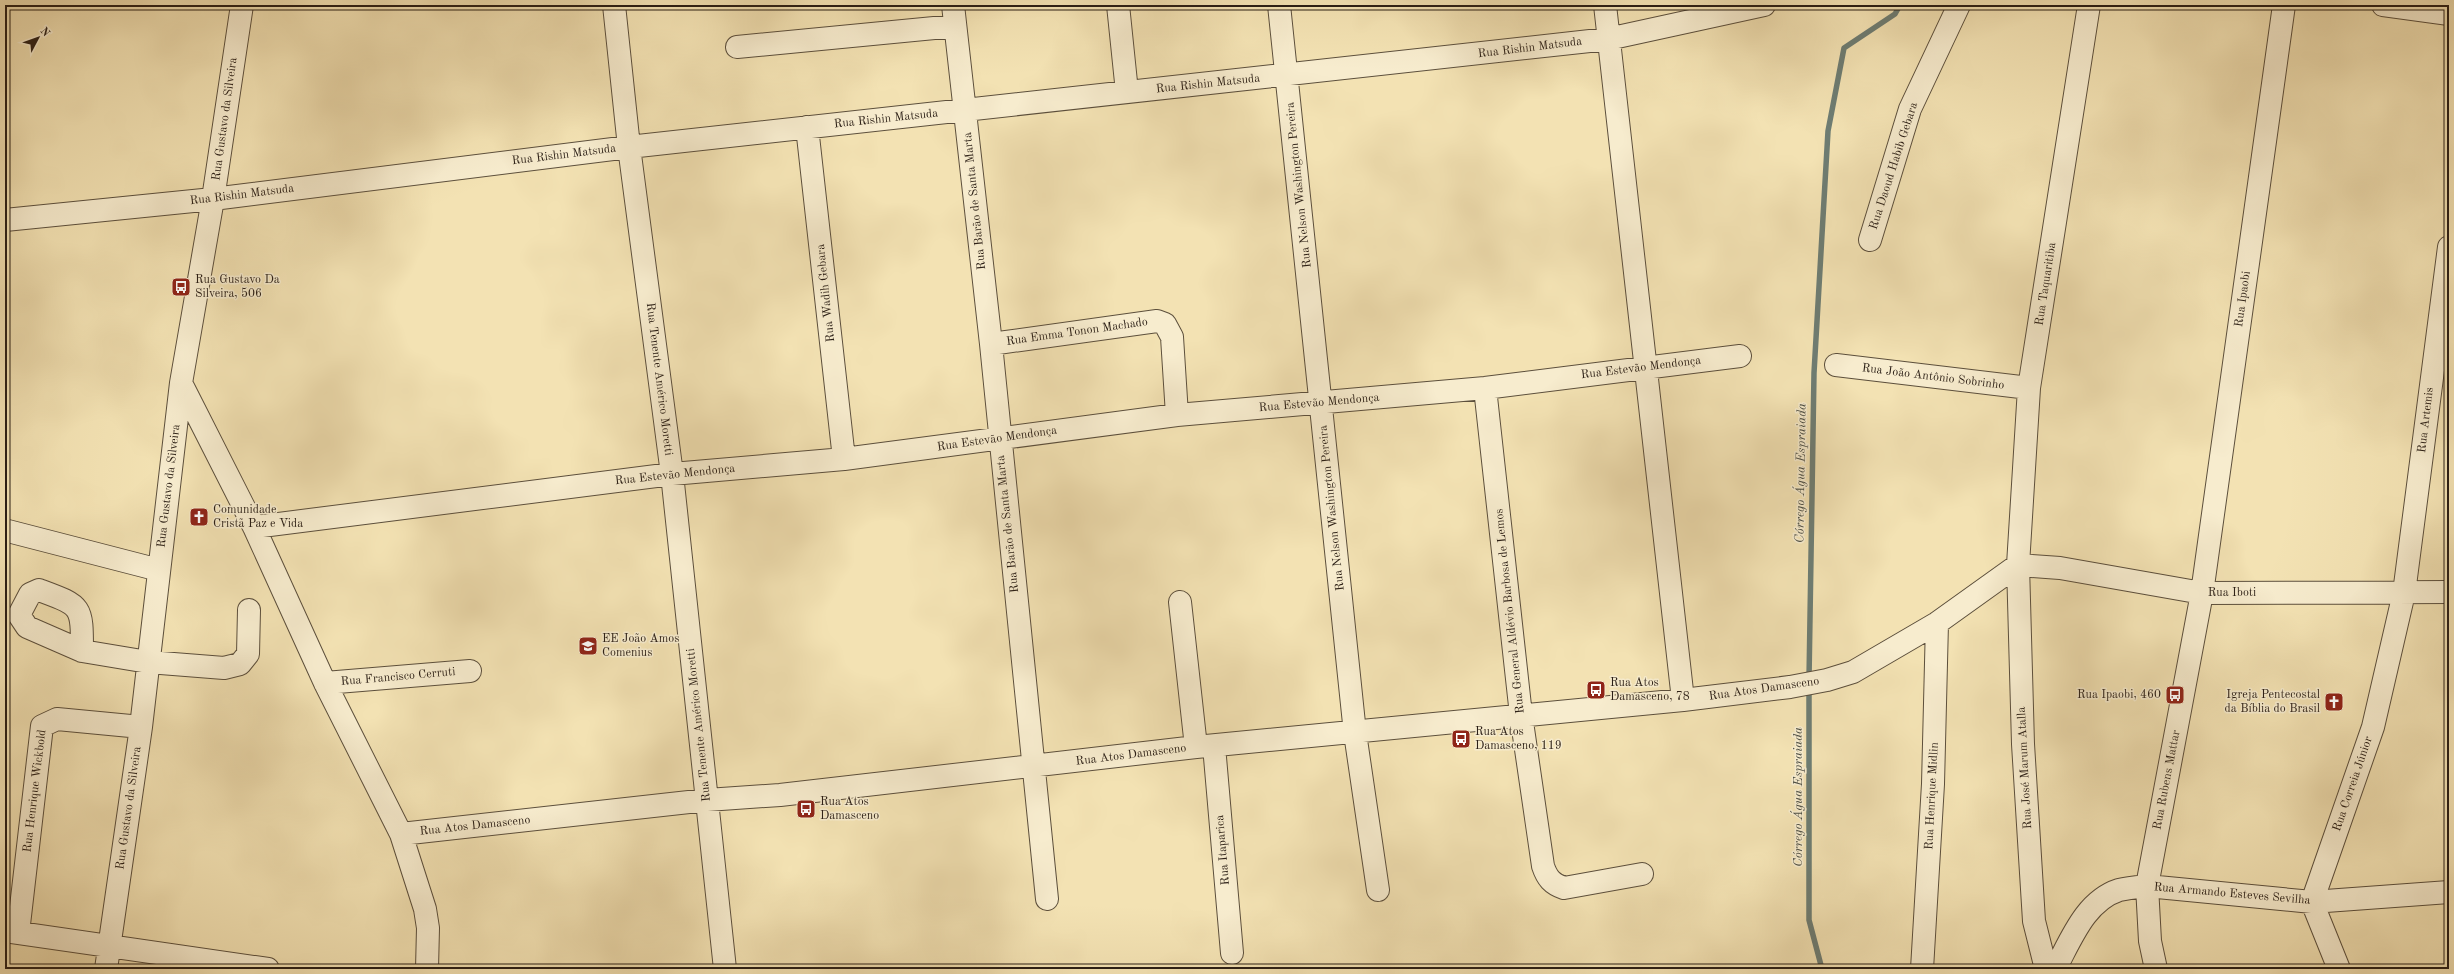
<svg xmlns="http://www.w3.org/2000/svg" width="2454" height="974" font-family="'Old Standard TT',serif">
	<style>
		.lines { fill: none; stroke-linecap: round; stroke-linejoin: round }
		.stream { stroke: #6e7d73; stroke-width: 5.5 }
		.minor-casing { stroke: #5c4f3c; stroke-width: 24 }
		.minor { stroke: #f7ecce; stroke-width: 22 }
		.labels { text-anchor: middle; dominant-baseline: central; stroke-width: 3; stroke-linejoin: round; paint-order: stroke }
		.street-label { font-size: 12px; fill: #2a1e15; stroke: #f7ecce }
		.poi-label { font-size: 12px; fill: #2a1e15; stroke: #f7ecce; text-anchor: start }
		.water-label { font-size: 13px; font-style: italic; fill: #4c4e44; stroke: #f7ecce }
	</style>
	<rect width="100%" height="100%" fill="#f3e2b3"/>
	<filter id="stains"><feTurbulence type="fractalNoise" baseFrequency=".005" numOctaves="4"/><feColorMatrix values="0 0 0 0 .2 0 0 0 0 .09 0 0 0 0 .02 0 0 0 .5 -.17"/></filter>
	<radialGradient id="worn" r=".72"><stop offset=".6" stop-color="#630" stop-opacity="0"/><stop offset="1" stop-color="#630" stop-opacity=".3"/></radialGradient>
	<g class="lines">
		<path class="stream" d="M1809,679l5,-306 14,-242 16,-83 51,-34 5,-9
			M1809,687v233l13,49"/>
		<defs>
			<path id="minor" d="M614,5l15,142 43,327 53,495
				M953,5l38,339 56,555
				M1118,5l9,87
				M1279,5l76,728 23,157
				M1605,5l78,695
				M2383,5l66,9
				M737,47l218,-21
				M807,127l37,332
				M5,220l208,-21 416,-52 979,-108 156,-34
				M1870,240l40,-131 49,-104
				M991,344l166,-23 8,3 7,13 5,78
				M1836,365l193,23
				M181,383l73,144 71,156 76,151 24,75 3,19 -1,41
				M1485,388l36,327 22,151c4,12 9,18 21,22l78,-14
				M254,527l418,-53 172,-15 333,-44 308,-27 255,-32
				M8,531l151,39
				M2018,565l42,3 142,25 247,-1
				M1180,602l16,145
				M82,651c0,-46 0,-45 -43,-61l-9,4 -11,21 8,12 55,24 66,11 76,6 16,-4 8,-10 1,-44
				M325,683l145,-12
				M1214,746l18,207
				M401,834l306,-34 73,-5 416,-48 487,-47 107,-13 37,-7 26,-8 84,-49 81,-58
				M5,931l263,38
				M18,933l24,-207 15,-7 84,8
				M106,969l35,-242 40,-344 32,-184 29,-194
				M1922,969l11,-185 4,-161
				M2046,969l-12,-48 -11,-177 -5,-179 11,-177 60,-383
				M2055,969c16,-29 30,-68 64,-79 9,-2 19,-3 28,-4l165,16 137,-10
				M2156,969l-6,-28 -3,-55 55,-293 82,-588
				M2339,969l-27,-67 61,-175 31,-134 45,-346"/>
		</defs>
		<use href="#minor" class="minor-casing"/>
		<use href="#minor" class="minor"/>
	</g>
	<defs>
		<symbol id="bus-square" viewBox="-11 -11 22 22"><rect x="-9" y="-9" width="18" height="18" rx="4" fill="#8f2418" stroke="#f7ecce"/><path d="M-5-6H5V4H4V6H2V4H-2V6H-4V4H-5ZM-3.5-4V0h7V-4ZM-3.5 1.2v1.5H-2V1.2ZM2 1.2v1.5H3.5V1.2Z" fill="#fff"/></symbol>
		<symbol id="church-square" viewBox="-11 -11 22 22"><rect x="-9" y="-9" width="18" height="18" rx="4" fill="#8f2418" stroke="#f7ecce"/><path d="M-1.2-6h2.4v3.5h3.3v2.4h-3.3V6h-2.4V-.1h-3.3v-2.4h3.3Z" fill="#fff"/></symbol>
		<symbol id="school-square" viewBox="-11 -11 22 22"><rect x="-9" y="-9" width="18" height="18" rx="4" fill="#8f2418" stroke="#f7ecce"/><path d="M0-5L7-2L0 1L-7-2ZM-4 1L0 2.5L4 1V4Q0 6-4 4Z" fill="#fff"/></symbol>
	</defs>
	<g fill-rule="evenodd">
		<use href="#bus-square" x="170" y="276" width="22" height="22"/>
		<use href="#church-square" x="188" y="506" width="22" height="22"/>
		<use href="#school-square" x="577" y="635" width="22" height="22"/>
		<use href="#bus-square" x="1585" y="679" width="22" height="22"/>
		<use href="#bus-square" x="2164" y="684" width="22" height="22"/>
		<use href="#church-square" x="2323" y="691" width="22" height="22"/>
		<use href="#bus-square" x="1450" y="728" width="22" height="22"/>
		<use href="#bus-square" x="795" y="798" width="22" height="22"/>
	</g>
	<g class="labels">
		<g class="street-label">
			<text transform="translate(1530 48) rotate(-7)">Rua Rishin Matsuda</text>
			<text transform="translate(1208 84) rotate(-6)">Rua Rishin Matsuda</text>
			<text transform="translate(225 119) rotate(-82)">Rua Gustavo da Silveira</text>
			<text transform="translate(886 119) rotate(-6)">Rua Rishin Matsuda</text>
			<text transform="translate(564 155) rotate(-7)">Rua Rishin Matsuda</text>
			<text transform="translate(1894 166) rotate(-72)">Rua Daoud Habib Gebara</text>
			<text transform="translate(1299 185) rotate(-96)">Rua Nelson Washington Pereira</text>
			<text transform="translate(242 195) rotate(-7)">Rua Rishin Matsuda</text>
			<text transform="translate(975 201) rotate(-96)">Rua Barão de Santa Marta</text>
			<text transform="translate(2046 284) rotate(-81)">Rua Taquaritiba</text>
			<text transform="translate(826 293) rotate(-96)">Rua Wadih Gebara</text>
			<text transform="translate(2243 299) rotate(-82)">Rua Ipaobi</text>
			<text transform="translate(1077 332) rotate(-8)">Rua Emma Tonon Machado</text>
			<text transform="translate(1641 368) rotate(-7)">Rua Estevão Mendonça</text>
			<text transform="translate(1933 377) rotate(7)">Rua João Antônio Sobrinho</text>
			<text transform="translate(659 379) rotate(83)">Rua Tenente Américo Moretti</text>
			<text transform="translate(1319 403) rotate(-5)">Rua Estevão Mendonça</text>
			<text transform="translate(2426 420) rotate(-83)">Rua Artemis</text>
			<text transform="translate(997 439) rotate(-8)">Rua Estevão Mendonça</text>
			<text transform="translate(675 475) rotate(-6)">Rua Estevão Mendonça</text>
			<text transform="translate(169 486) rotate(-83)">Rua Gustavo da Silveira</text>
			<text transform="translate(1332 508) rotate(-96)">Rua Nelson Washington Pereira</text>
			<text transform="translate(1008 524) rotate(-96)">Rua Barão de Santa Marta</text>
			<text x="2232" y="593">Rua Iboti</text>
			<text transform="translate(1510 611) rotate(-96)">Rua General Aldévio Barbosa de Lemos</text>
			<text transform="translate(398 677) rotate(-5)">Rua Francisco Cerruti</text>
			<text transform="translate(1764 689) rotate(-8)">Rua Atos Damasceno</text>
			<text transform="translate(699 725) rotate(-96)">Rua Tenente Américo Moretti</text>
			<text transform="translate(1131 755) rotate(-7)">Rua Atos Damasceno</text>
			<text transform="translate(2025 768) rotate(-93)">Rua José Marum Atalla</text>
			<text transform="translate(2167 780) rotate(-79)">Rua Rubens Mattar</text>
			<text transform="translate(2353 784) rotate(-71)">Rua Correia Júnior</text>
			<text transform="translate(35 791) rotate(-83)">Rua Henrique Wickbold</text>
			<text transform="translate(1932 796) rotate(-87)">Rua Henrique Midlin</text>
			<text transform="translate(129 808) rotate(-82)">Rua Gustavo da Silveira</text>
			<text transform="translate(475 826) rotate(-6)">Rua Atos Damasceno</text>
			<text transform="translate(1223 850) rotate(-95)">Rua Itaparica</text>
			<text transform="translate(2232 894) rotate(5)">Rua Armando Esteves Sevilha</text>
		</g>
		<g class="poi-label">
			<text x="195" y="280">Rua Gustavo Da<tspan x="195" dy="14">Silveira, 506</tspan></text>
			<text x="213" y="510">Comunidade<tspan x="213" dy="14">Cristã Paz e Vida</tspan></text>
			<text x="602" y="639">EE João Amos<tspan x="602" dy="14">Comenius</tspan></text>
			<text x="1610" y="683">Rua Atos<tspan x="1610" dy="14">Damasceno, 78</tspan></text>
			<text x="2161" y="695" text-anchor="end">Rua Ipaobi, 460</text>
			<text x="2320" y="695" text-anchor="end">Igreja Pentecostal<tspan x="2320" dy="14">da Bíblia do Brasil</tspan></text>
			<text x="1475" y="732">Rua Atos<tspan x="1475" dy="14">Damasceno, 119</tspan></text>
			<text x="820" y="802">Rua Atos<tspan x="820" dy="14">Damasceno</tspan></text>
		</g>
		<g class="water-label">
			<text transform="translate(1801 473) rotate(-89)">Córrego Água Espraiada</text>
			<text transform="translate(1798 797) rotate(-90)">Córrego Água Espraiada</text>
		</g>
	</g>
	<rect width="2454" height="974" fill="none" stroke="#f3e2b3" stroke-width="20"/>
	<rect x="6" y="6" width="2442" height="962" fill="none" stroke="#2a1e15" stroke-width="2"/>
	<rect x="10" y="10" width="2434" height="954" fill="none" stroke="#2a1e15"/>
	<g transform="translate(38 38) rotate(49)" stroke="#f7ecce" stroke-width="3" paint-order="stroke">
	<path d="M0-3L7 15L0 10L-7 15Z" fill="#2a1e15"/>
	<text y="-6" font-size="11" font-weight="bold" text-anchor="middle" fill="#2a1e15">N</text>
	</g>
	<rect width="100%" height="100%" filter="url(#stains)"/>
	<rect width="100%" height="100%" fill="url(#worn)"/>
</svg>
